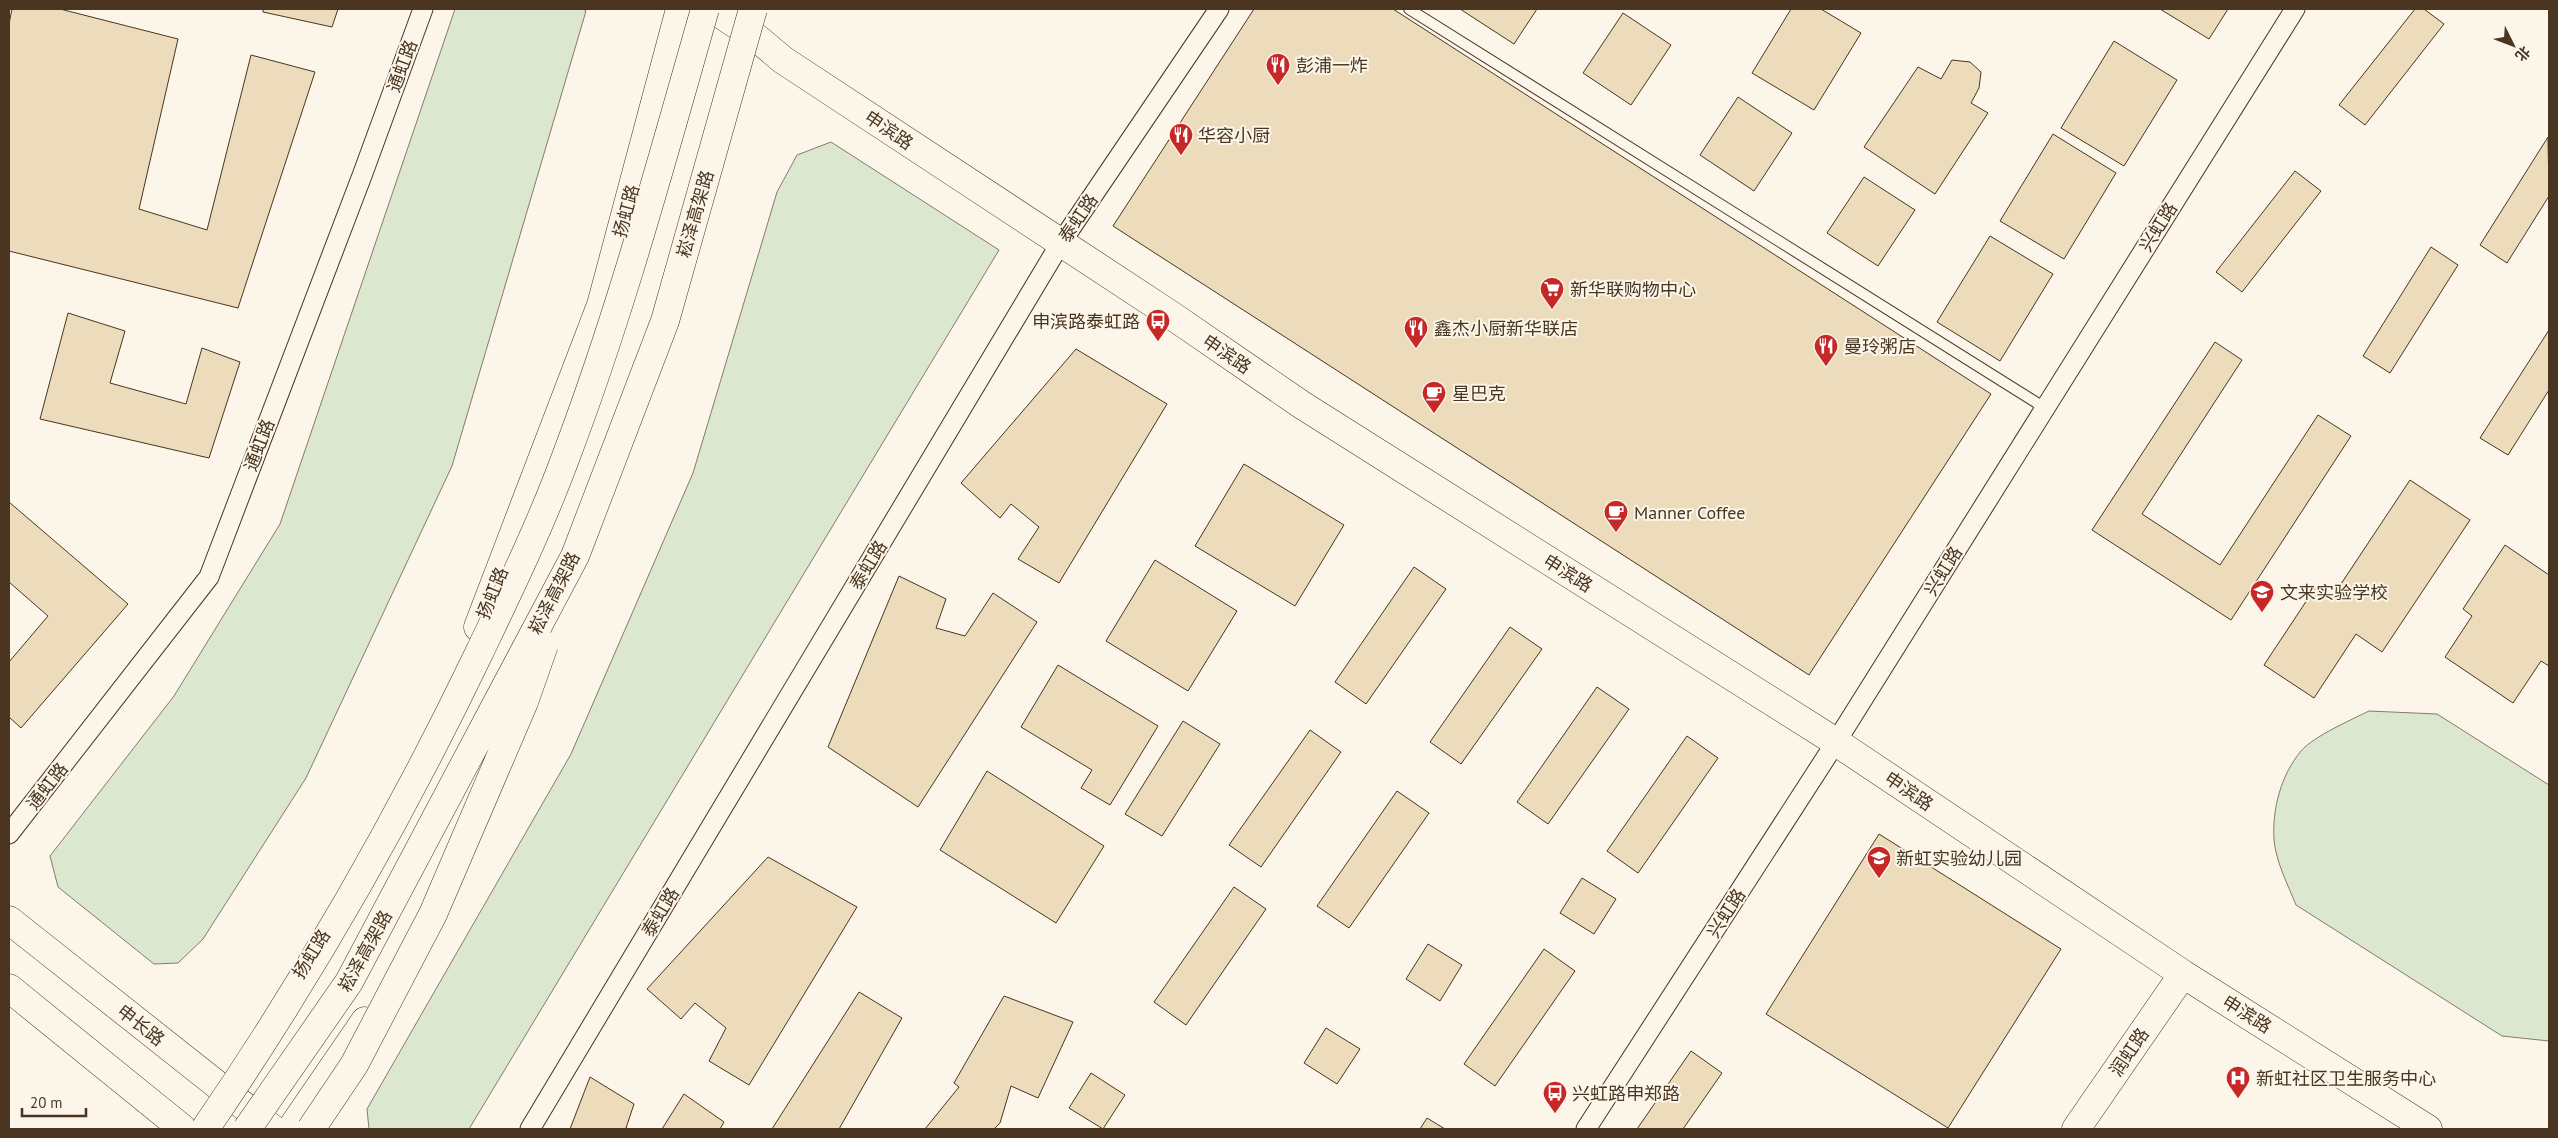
<svg xmlns="http://www.w3.org/2000/svg" width="2558" height="1138" font-family="'PT Sans','Noto Sans SC',sans-serif">
	<style>
		.green { fill: #dce7d0; stroke: #887966 }
		.building { fill: #ecdcbc; stroke: #4a3520 }
		.lines { fill: none; stroke-linecap: round; stroke-linejoin: round }
		.lane-casing { stroke: #4a3520; stroke-width: 12 }
		.street-casing { stroke: #4a3520; stroke-width: 21 }
		.secondary-casing { stroke: #4a3520; stroke-width: 29 }
		.primary-casing { stroke: #4a3520; stroke-width: 29 }
		.lane { stroke: #fbf6e9; stroke-width: 10 }
		.street { stroke: #fbf6e9; stroke-width: 19 }
		.secondary { stroke: #fbf6e9; stroke-width: 28 }
		.primary { stroke: #fbf6e9; stroke-width: 28 }
		.highway-bridge-casing { stroke: #4a3520; stroke-width: 29; stroke-linecap: butt }
		.highway-bridge { stroke: #fbf6e9; stroke-width: 28 }
		.labels { text-anchor: middle; dominant-baseline: central; stroke-width: 4; stroke-linejoin: round; paint-order: stroke }
		.poi-label { font-size: 18px; fill: #4a3520; stroke: #fbf6e9; text-anchor: start }
		.street-label { font-size: 18px; fill: #4a3520; stroke: #fbf6e9 }
	</style>
	<rect width="100%" height="100%" fill="#fbf6e9"/>
	<path class="green" d="M455,9h128l3,2 -134,455 -146,312 -103,161 -25,24 -24,1 -96,-77 -8,-31 124,-160 106,-172z
		M831,142l168,108 -530,879h-100l-2,-20 204,-355 122,-281 84,-281 20,-37z
		M2369,711l68,3 112,71v256l-47,-5 -206,-131c-8,-20 -20,-43 -22,-65 -2,-31 7,-65 27,-89 13,-15 50,-31 68,-40z"/>
	<path class="building" d="M12,9h48l118,30 -39,170 68,21 44,-175 64,17 -77,236 -229,-57v-227z
		M263,9h75l-6,18 -69,-15z
		M1254,9h139l598,385 -182,281 -696,-449z
		M1460,9h77l-23,35z
		M1791,9h30l40,24 -47,77 -62,-37z
		M2160,9h68l-19,30z
		M2415,9h9l20,15 -79,101 -26,-20z
		M1623,13l48,32 -40,60 -48,-32z
		M2114,41l63,39 -53,86 -63,-38z
		M1952,60l18,2 11,10 -2,16 -8,15 17,10 -53,81 -71,-47 54,-80 23,12z
		M1738,97l54,36 -38,58 -54,-36z
		M2053,134l63,39 -52,86 -64,-38z
		M2548,137l1,59 -42,67 -27,-18z
		M2295,171l26,20 -79,101 -26,-20z
		M1864,177l51,33 -37,56 -51,-33z
		M1990,236l63,38 -53,87 -63,-39z
		M2431,247l27,18 -68,108 -27,-17z
		M68,313l57,18 -15,52 76,21 16,-56 38,14 -31,96 -169,-39z
		M2549,330v60l-41,65 -28,-17z
		M2215,342l27,18 -100,154 78,51 98,-150 33,21 -120,184 -139,-90z
		M1076,349l91,55 -108,179 -41,-24 21,-32 -28,-23 -11,14 -39,-35z
		M1244,464l100,61 -49,81 -100,-60z
		M2410,480l60,40 -88,132 -26,-18 -42,64 -50,-33 51,-77 16,11z
		M9,502l119,102 -107,124 -12,-11v-55l39,-46 -39,-34z
		M2505,545l44,30v91l-8,-5 -28,42 -68,-46 27,-41 -9,-7z
		M1155,560l82,51 -49,80 -82,-50z
		M1414,567l32,22 -80,115 -31,-22z
		M899,576l47,23 -10,29 29,8 28,-43 44,29 -119,185 -90,-60z
		M1510,627l32,22 -81,115 -31,-22z
		M1058,665l100,61 -48,79 -29,-17 11,-18 -71,-43z
		M1597,687l32,22 -81,115 -31,-22z
		M1183,721l37,23 -58,92 -37,-22z
		M1310,730l31,22 -80,115 -32,-22z
		M1687,736l31,22 -80,115 -31,-22z
		M987,771l117,75 -48,77 -116,-73z
		M1397,791l32,22 -80,115 -32,-22z
		M1879,834l182,115 -113,179 -182,-114z
		M768,857l89,50 -108,178 -40,-24 17,-33 -31,-25 -14,16 -34,-30z
		M1582,878l34,21 -22,35 -34,-21z
		M1234,887l32,22 -80,116 -32,-23z
		M1428,944l34,21 -22,36 -34,-22z
		M1544,949l31,22 -80,115 -31,-22z
		M859,992l43,26 -63,111h-67z
		M1004,996l69,26 -35,76 -27,-12 -11,37 -6,6h-69l34,-42 -5,-4z
		M1326,1028l34,21 -23,35 -33,-21z
		M1691,1051l31,22 -39,56h-46z
		M1091,1073l34,22 -22,34 -34,-21z
		M590,1077l44,27 -8,24 4,1h-60z
		M684,1094l40,28 -4,7h-58z
		M1427,1118l18,11h-25z"/>
	<g class="lines">
		<defs>
			<path id="lane" d="M1409,9l636,399"/>
			<path id="street" d="M9,834l200,-257 154,-404 60,-164
				M530,1129l530,-885 159,-235
				M1586,1129l250,-387 459,-733"/>
			<path id="secondary" d="M713,9l45,30 25,21 388,255 131,90 534,337 347,232 245,155
				M9,920l264,209
				M9,988l174,141
				M2076,1129l107,-155"/>
			<path id="primary" d="M478,627l123,-322 79,-296
				M291,1129l74,-108"/>
		</defs>
		<use href="#lane" class="lane-casing"/>
		<use href="#street" class="street-casing"/>
		<use href="#secondary" class="secondary-casing"/>
		<use href="#primary" class="primary-casing"/>
		<use href="#lane" class="lane"/>
		<use href="#street" class="street"/>
		<use href="#secondary" class="secondary"/>
		<use href="#primary" class="primary"/>
		<defs>
			<path id="highway-bridge" d="M205,1129c104,-152 195,-311 275,-478 30,-63 61,-127 85,-192 56,-147 97,-300 140,-450
				M247,1129l102,-147 226,-426 90,-235 88,-312
				M311,1129l43,-64 79,-151 91,-212 20,-57"/>
		</defs>
		<use href="#highway-bridge" class="highway-bridge-casing"/>
		<use href="#highway-bridge" class="highway-bridge"/>
	</g>
	<defs>
		<symbol id="restaurant-pin" viewBox="-11 -11 22 30"><path d="M0 17L-7.5 6A9.5 9.5 0 1 1 7.5 6Z" fill="#c62828" stroke="#fbf6e9"/><path d="M-5-6h1v4h1v-4h1v4h1v-4h1v5L-1.5 .5V6h-2V.5L-5-1ZM5-6V6H3V1.5H1.5Q1.5-4 5-6Z" fill="#fff"/></symbol>
		<symbol id="supermarket-pin" viewBox="-11 -11 22 30"><path d="M0 17L-7.5 6A9.5 9.5 0 1 1 7.5 6Z" fill="#c62828" stroke="#fbf6e9"/><path d="M-6-5.5h2.5l.6 2H6L4.5 2H-2.5L-4.4-4H-6ZM-1.5 3.2a1.3 1.3 0 1 0 .1 0ZM3 3.2a1.3 1.3 0 1 0 .1 0Z" fill="#fff"/></symbol>
		<symbol id="bus-pin" viewBox="-11 -11 22 30"><path d="M0 17L-7.5 6A9.5 9.5 0 1 1 7.5 6Z" fill="#c62828" stroke="#fbf6e9"/><path d="M-5-6H5V4H4V6H2V4H-2V6H-4V4H-5ZM-3.5-4V0h7V-4ZM-3.5 1.2v1.5H-2V1.2ZM2 1.2v1.5H3.5V1.2Z" fill="#fff"/></symbol>
		<symbol id="cafe-pin" viewBox="-11 -11 22 30"><path d="M0 17L-7.5 6A9.5 9.5 0 1 1 7.5 6Z" fill="#c62828" stroke="#fbf6e9"/><path d="M-5.5-4.5H6V0H3Q3 3.5 0 3.5H-2.5Q-5.5 3.5-5.5 0ZM3-3.2v2h1.7v-2ZM-6 4.5H4V6H-6Z" fill="#fff"/></symbol>
		<symbol id="school-pin" viewBox="-11 -11 22 30"><path d="M0 17L-7.5 6A9.5 9.5 0 1 1 7.5 6Z" fill="#c62828" stroke="#fbf6e9"/><path d="M0-5L7-2L0 1L-7-2ZM-4 1L0 2.5L4 1V4Q0 6-4 4Z" fill="#fff"/></symbol>
		<symbol id="hospital-pin" viewBox="-11 -11 22 30"><path d="M0 17L-7.5 6A9.5 9.5 0 1 1 7.5 6Z" fill="#c62828" stroke="#fbf6e9"/><path d="M-5-5h3v3.5h4V-5h3V5h-3V1.5h-4V5h-3Z" fill="#fff"/></symbol>
	</defs>
	<g fill-rule="evenodd">
		<use href="#restaurant-pin" x="1264" y="51" width="28" height="38"/>
		<use href="#restaurant-pin" x="1167" y="121" width="28" height="38"/>
		<use href="#supermarket-pin" x="1538" y="275" width="28" height="38"/>
		<use href="#bus-pin" x="1144" y="307" width="28" height="38"/>
		<use href="#restaurant-pin" x="1402" y="314" width="28" height="38"/>
		<use href="#restaurant-pin" x="1812" y="332" width="28" height="38"/>
		<use href="#cafe-pin" x="1420" y="379" width="28" height="38"/>
		<use href="#cafe-pin" x="1602" y="498" width="28" height="38"/>
		<use href="#school-pin" x="2248" y="578" width="28" height="38"/>
		<use href="#school-pin" x="1865" y="844" width="28" height="38"/>
		<use href="#hospital-pin" x="2224" y="1064" width="28" height="38"/>
		<use href="#bus-pin" x="1541" y="1079" width="28" height="38"/>
	</g>
	<g class="labels">
		<g class="poi-label">
			<text x="1296" y="65">彭浦一炸</text>
			<text x="1198" y="135">华容小厨</text>
			<text x="1570" y="289">新华联购物中心</text>
			<text x="1140" y="321" text-anchor="end">申滨路泰虹路</text>
			<text x="1434" y="328">鑫杰小厨新华联店</text>
			<text x="1844" y="346">曼玲粥店</text>
			<text x="1452" y="393">星巴克</text>
			<text x="1634" y="512">Manner Coffee</text>
			<text x="2280" y="592">文来实验学校</text>
			<text x="1896" y="858">新虹实验幼儿园</text>
			<text x="2256" y="1078">新虹社区卫生服务中心</text>
			<text x="1572" y="1093">兴虹路申郑路</text>
		</g>
		<g class="street-label">
			<text transform="translate(402 66) rotate(-70)">通虹路</text>
			<text transform="translate(889 130) rotate(34)">申滨路</text>
			<text transform="translate(626 211) rotate(-75)">扬虹路</text>
			<text transform="translate(695 214) rotate(-74)">崧泽高架路</text>
			<text transform="translate(1078 218) rotate(-56)">泰虹路</text>
			<text transform="translate(2158 227) rotate(-58)">兴虹路</text>
			<text transform="translate(1227 354) rotate(34)">申滨路</text>
			<text transform="translate(259 445) rotate(-69)">通虹路</text>
			<text transform="translate(868 565) rotate(-59)">泰虹路</text>
			<text transform="translate(1943 571) rotate(-58)">兴虹路</text>
			<text transform="translate(1568 573) rotate(32)">申滨路</text>
			<text transform="translate(492 593) rotate(-68)">扬虹路</text>
			<text transform="translate(554 593) rotate(-63)">崧泽高架路</text>
			<text transform="translate(47 786) rotate(-52)">通虹路</text>
			<text transform="translate(1909 791) rotate(34)">申滨路</text>
			<text transform="translate(660 912) rotate(-59)">泰虹路</text>
			<text transform="translate(1726 913) rotate(-57)">兴虹路</text>
			<text transform="translate(365 951) rotate(-61)">崧泽高架路</text>
			<text transform="translate(311 954) rotate(-58)">扬虹路</text>
			<text transform="translate(2247 1014) rotate(32)">申滨路</text>
			<text transform="translate(141 1025) rotate(38)">申长路</text>
			<text transform="translate(2129 1052) rotate(-56)">润虹路</text>
		</g>
	</g>
	<rect width="2558" height="1138" fill="none" stroke="#4a3520" stroke-width="20"/>
	<g transform="translate(2513 45) rotate(132)" stroke="#fbf6e9" stroke-width="4" paint-order="stroke">
	<path d="M0-4L9 19L0 12L-9 19Z" fill="#4a3520"/>
	<text y="-8" font-size="14" font-weight="bold" text-anchor="middle" fill="#4a3520">北</text>
	</g>
	<path d="M22 1108v8h64v-8" fill="none" stroke="#4a3520" stroke-width="2.5"/>
	<text x="30" y="1108" font-size="15" fill="#4a3520" stroke="#fbf6e9" stroke-width="4" paint-order="stroke">20 m</text>
</svg>
